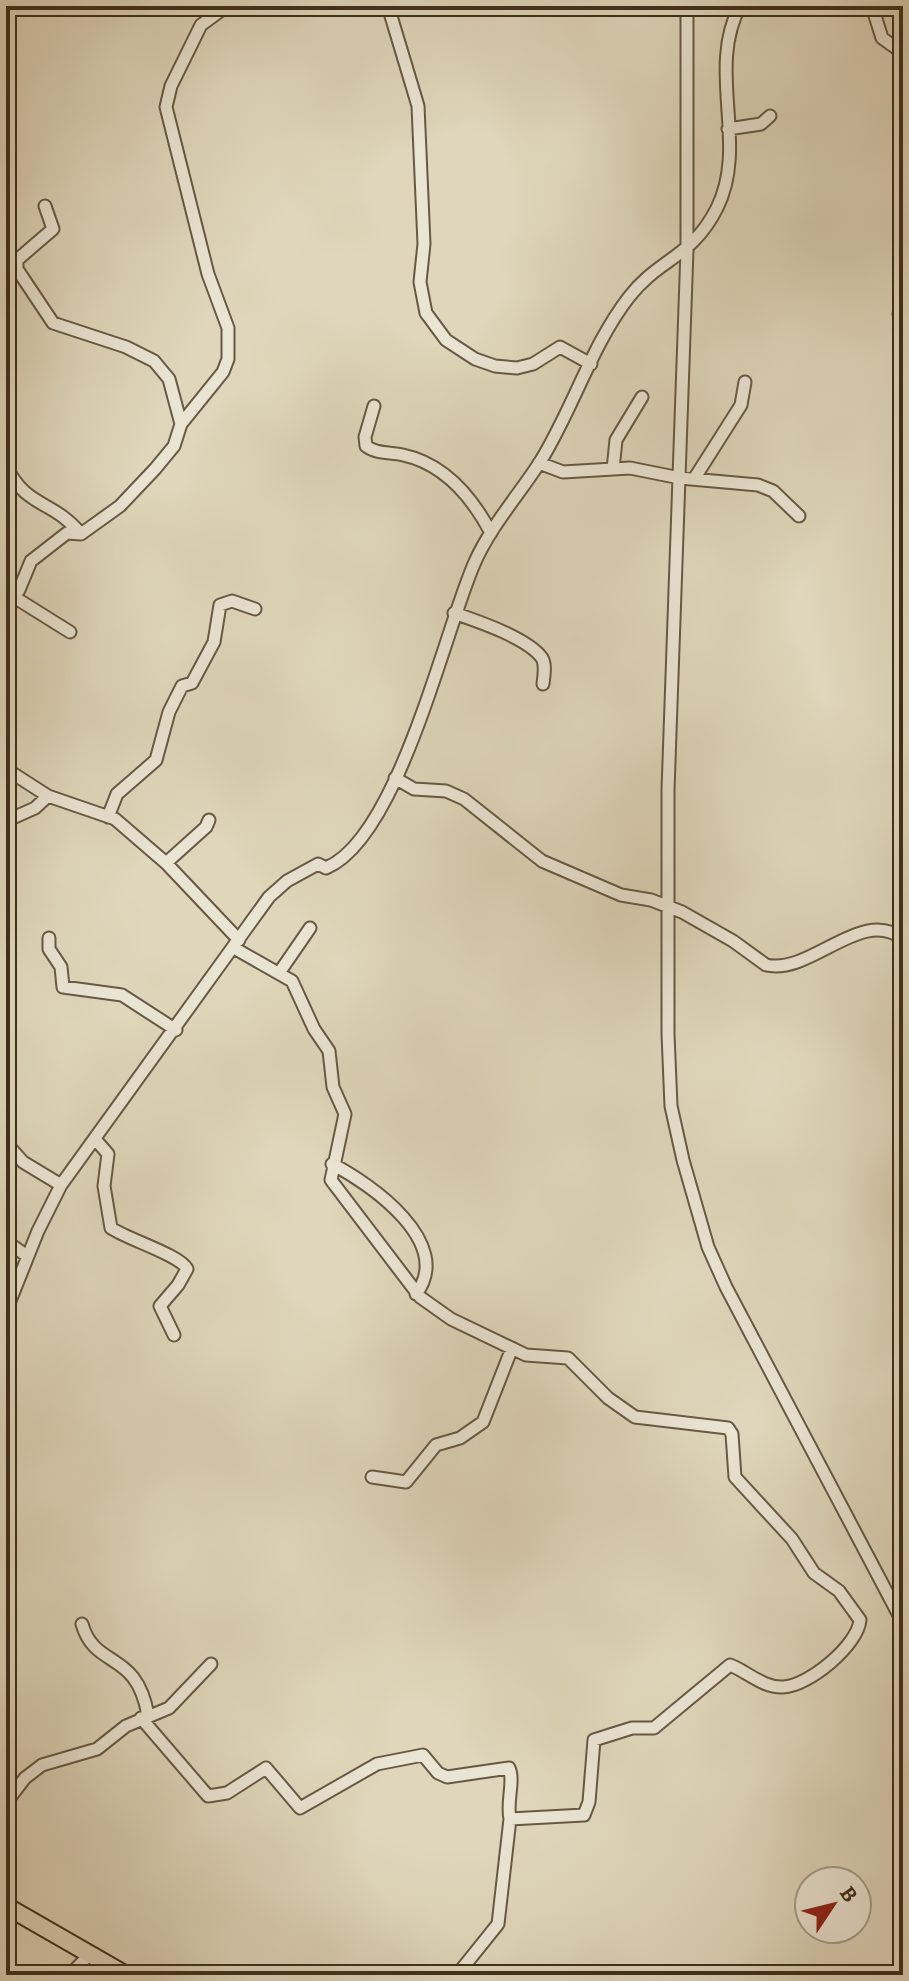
<svg xmlns="http://www.w3.org/2000/svg" width="909" height="1981" font-family="Alegreya,serif">
	<style>
		.lines { fill: none; stroke-linecap: round; stroke-linejoin: round }
		.minor-casing { stroke: #675944; stroke-width: 15 }
		.highway-casing { stroke: #3f2f1c; stroke-width: 20 }
		.minor { stroke: #eae4d3; stroke-width: 11 }
		.highway { stroke: #dfd6bb; stroke-width: 16 }
	</style>
	<rect width="100%" height="100%" fill="#dfd6bb"/>
	<filter id="stains"><feTurbulence type="fractalNoise" baseFrequency=".0025" numOctaves="4"/><feColorMatrix values="0 0 0 0 .2 0 0 0 0 .09 0 0 0 0 .02 0 0 0 .5 -.17"/></filter>
	<radialGradient id="worn" r=".72"><stop offset=".6" stop-color="#630" stop-opacity="0"/><stop offset="1" stop-color="#630" stop-opacity=".3"/></radialGradient>
	<g class="lines">
		<defs>
			<path id="minor" d="M388,6l30,100 6,138 -4,38 6,31 20,27 29,19 20,7 22,2 16,-4 27,-17 31,17
				M687,6v244l-19,540v244l3,72 12,54 25,87 18,40 177,336
				M872,6l10,32 21,15
				M728,129l33,-5 9,-8
				M45,206l8,23 -36,31v9l36,54 73,24 28,14 15,18 12,45
				M899,314l4,-20
				M374,406l-9,31 1,9c10,8 24,6 37,9 42,9 69,42 88,78
				M539,463l24,9 67,-4 50,10 78,7 15,6 26,25
				M6,466c21,43 46,33 75,68
				M613,469l3,-29 26,-43
				M694,479l47,-74 4,-23
				M14,597l56,35
				M6,608l13,-18 12,-29 36,-28 14,1 39,-28 35,-37 19,-23 7,-22 42,-52 5,-13v-31l-20,-54 -42,-167 5,-21 30,-61 26,-19
				M454,613c23,8 74,25 88,45 4,7 2,17 1,26
				M6,769l42,27 67,23 51,44 73,77
				M395,778l19,11 32,2 18,8 78,62 79,34 30,5 31,12 51,29 33,24c46,10 95,-59 137,-26
				M108,817l9,-23 39,-34 13,-48 13,-26 10,-3 22,-41 6,-37 12,-4 23,8
				M6,821l29,-13 13,-12
				M166,863l40,-36 3,-7
				M49,938v11l12,18 2,20 59,8 54,35
				M234,948l58,33 22,48 15,22 4,36 12,27 -14,66 89,117 31,22 75,36 42,3 40,40 27,19 93,11 4,6 3,43 57,62 22,34 25,18 21,29c-2,25 -51,66 -77,67 -20,1 -35,-15 -53,-22l-76,63h-22l-38,12 -5,62 -5,13 -74,4 -12,105 -41,51
				M279,973l31,-45
				M95,1139l13,15 -4,32 7,42c18,12 69,27 76,41l-9,16 -18,21 14,29
				M6,1143l17,19 38,23
				M332,1164c39,20 123,79 84,130
				M6,1241l21,15
				M6,1311l32,-80 23,-46 208,-288 18,-16 31,-17 8,4c72,-30 117,-232 148,-304 16,-37 44,-68 66,-102 33,-53 51,-116 89,-165 29,-38 63,-39 88,-89 32,-64 -11,-138 23,-202
				M372,1477l34,5 30,-37 24,-7 23,-16 29,-74
				M82,1624c13,46 55,25 66,92
				M141,1718l67,78 19,-3 39,-25 34,40 77,-44 46,-9 15,18 9,4 62,-9c6,13 -3,34 1,51
				M6,1803l19,-25 17,-13 55,-16 29,-23 43,-18 42,-44
				M70,1975l20,-21"/>
			<path id="highway" d="M6,1906l120,69"/>
		</defs>
		<use href="#minor" class="minor-casing"/>
		<use href="#highway" class="highway-casing"/>
		<use href="#minor" class="minor"/>
		<use href="#highway" class="highway"/>
	</g>
	<rect width="909" height="1981" fill="none" stroke="#dfd6bb" stroke-width="32"/>
	<rect x="8" y="8" width="893" height="1965" fill="none" stroke="#3f2f1c" stroke-width="4"/>
	<rect x="16" y="16" width="877" height="1949" fill="none" stroke="#3f2f1c" stroke-width="2"/>
	<g transform="translate(833 1905) rotate(55)"><circle r="38" fill="#eae4d3" stroke="#a69c8a" stroke-width="2"/>
	<path d="M0-6L14 30L0 20L-14 30Z" fill="#8f2418"/>
	<text y="-12" font-size="22" font-weight="bold" text-anchor="middle" fill="#3f2f1c">B</text>
	</g>
	<rect width="100%" height="100%" filter="url(#stains)"/>
	<rect width="100%" height="100%" fill="url(#worn)"/>
</svg>
